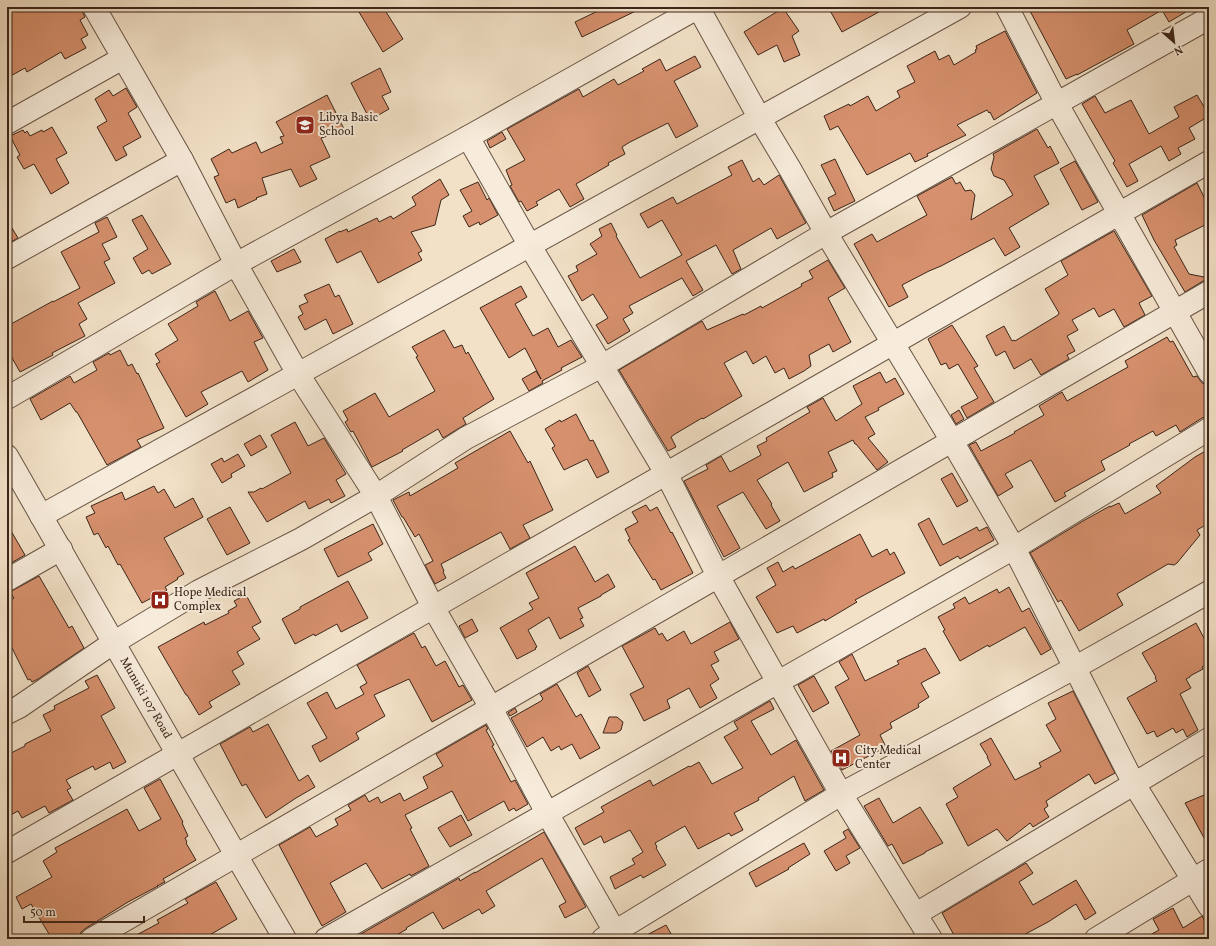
<svg xmlns="http://www.w3.org/2000/svg" width="1216" height="946" font-family="Vollkorn,serif">
	<style>
		.building { fill: #d6906d; stroke: #3b251a }
		.lines { fill: none; stroke-linecap: round; stroke-linejoin: round }
		.minor-casing { stroke: #695445; stroke-width: 24 }
		.minor { stroke: #f7ecdb; stroke-width: 22 }
		.labels { text-anchor: middle; dominant-baseline: central; stroke-width: 4; stroke-linejoin: round; paint-order: stroke }
		.poi-label { font-size: 12px; fill: #3b251a; stroke: #f7ecdb; text-anchor: start }
		.street-label { font-size: 12px; fill: #3b251a; stroke: #f7ecdb }
	</style>
	<rect width="100%" height="100%" fill="#f2e1c7"/>
	<filter id="stains"><feTurbulence type="fractalNoise" baseFrequency=".005" numOctaves="4"/><feColorMatrix values="0 0 0 0 .2 0 0 0 0 .09 0 0 0 0 .02 0 0 0 .5 -.17"/></filter>
	<radialGradient id="worn" r=".72"><stop offset=".6" stop-color="#630" stop-opacity="0"/><stop offset="1" stop-color="#630" stop-opacity=".3"/></radialGradient>
	<path class="building" d="M7,7h73l5,10 -5,3 8,15 -7,4 5,9 -21,11 -4,-7 -34,20 -2,-4 -18,10z
		M356,7h27l20,32 -20,13z
		M606,7h38l-62,30 -7,-15z
		M828,7h60l-46,25z
		M1037,7h157l-25,15 -7,-12 -35,20 7,14 -57,31v-1l-11,5 -36,-68z
		M783,8l16,23 -7,5 8,19 -16,7 -7,-17 -19,10 -14,-23z
		M1005,31l32,62 -43,27 -4,-8 -1,1 -2,-3 -30,15 9,10 -39,19 1,2 -13,6 -5,-9 -43,22 -29,-49 -8,4 -6,-14 25,-12 1,2 18,-10 8,15 24,-14 -3,-6 18,-9 -8,-16 28,-15 4,9 10,-5 5,10 22,-13 -1,-2 2,-1 -1,-3z
		M695,56l6,11 -27,14 24,45 -22,12 -8,-15 -38,19 -8,5 3,7 -17,9 1,2 -33,19 8,15 -14,8 -11,-18 -23,13 2,3 -11,6 -6,-10 -2,1 -9,-16 2,-1 -6,-15 19,-10 -18,-31 72,-40 4,8 31,-18 4,6 26,-14 -2,-2 18,-10 6,12z
		M380,68l11,24 -9,4 7,13 -19,11 -19,-37z
		M126,88l11,19 -9,6 13,24 -18,10 4,8 -11,6 -19,-34 10,-6 -12,-22 14,-9 4,6z
		M327,95l18,36 -24,7 9,19 -20,9 7,13 -17,8 -9,-18 -29,9 5,16 -11,4 1,1 -19,9 -3,-9 -9,4 -12,-26 5,-2 -8,-16 18,-10 3,4 24,-11 5,11 22,-10 -3,-6 4,-1 -8,-14z
		M1197,95l12,20v1l-20,12 6,11 -17,9 3,6 -12,7 -8,-15 -32,18 9,17 -11,6 -14,-24 2,-2 -33,-57 13,-8 10,17 26,-13 18,34 30,-17 -5,-10z
		M52,127l15,26 -11,6 13,24 -18,11 -17,-30 -10,5 -7,-12 3,-2 -10,-19 13,-6 2,3 2,-2 3,5 12,-6 1,2z
		M1037,129l11,19 2,-2 9,17 -25,13 15,28 -40,24 11,19 -15,9 -11,-18 -53,28 -12,5 -27,14 6,12 -19,10 -35,-63 18,-10 5,8 50,-27 -10,-19 35,-19 4,7 4,-2 5,9 6,-1 4,5 -4,25 42,-25 -9,-15 -10,-4 -3,-7 3,-12 -1,-3z
		M502,132l4,7 -16,9 -3,-7z
		M835,159l20,42 -21,10 -6,-13 8,-4 -15,-29z
		M742,160l11,22 6,-4 5,7 15,-10 27,48 -29,16 -6,-11 -38,22 8,19 -9,5 -16,-29 -30,16 17,29 -10,6 -11,-18 -53,28 4,7 -10,6 7,12 -22,13 -12,-19 12,-7 -15,-24 -11,7 -14,-25 10,-5 -2,-5 21,-12 -7,-10 12,-8 -3,-7 12,-6 6,12 -1,1 24,42 42,-23 -20,-35 -14,8 -8,-14 33,-17 4,7 55,-29 -4,-8z
		M1075,161l23,41 -16,8 -22,-41z
		M440,179l9,16 -8,5 -6,25 -24,7 11,19 -4,2 4,7 -44,23 -17,-32 -24,12 -12,-24 15,-8v1l7,-3 1,3 29,-14 2,4 12,-6 2,3 23,-14 -4,-8z
		M478,182l9,18 2,-2 9,17 -18,10 -1,-3 -10,5 -6,-11 9,-5 -12,-21z
		M1197,183l12,24v16l-34,17 2,5 -3,2 15,27 20,4v2l-6,1 -18,11 -31,-52 -12,-25z
		M142,215l29,49 -19,10 -3,-4 -7,4 -9,-16 15,-9 -16,-29z
		M107,217l10,20 -15,7 8,15 -6,3 11,21 -37,20 9,16 -8,5 6,12 -33,17 1,2 -33,17 -13,-23v-20l5,-3 -1,-2 42,-23v1l27,-14 -19,-36 38,-20 -4,-9z
		M7,220l11,18 -11,6z
		M1114,231l38,65 -13,7 6,12 -21,12 -10,-18 -15,8 -5,-9 -22,12 6,10 -11,6 8,15 -8,4 2,4 -28,16 -10,-16 -17,10 -9,-18 -9,5 -10,-20 18,-10 8,15 2,-1 1,1 43,-26 1,-2 -14,-24 23,-14 -7,-14z
		M294,249l7,13 -24,10 -6,-11z
		M828,260l17,28 -17,10 23,44 -18,10 -4,-8 -20,11 2,11 -7,5 -15,8 -5,-11 -9,5 -9,-17 -13,8 -7,-13 -22,12 18,33 -39,23 -1,-1 -27,16 -4,3 5,10 -8,4 -49,-81 83,-49 5,9 36,-16 1,1 17,-9 1,2 40,-22 -1,-2 12,-6 -4,-7z
		M329,284l6,13 4,-2 14,29 -20,10 -7,-15 -21,11 -7,-13 5,-3 -4,-8 9,-4 -4,-7z
		M521,286l6,11 -12,7 18,32 15,-8 10,19 13,-7 11,17 -21,11 1,2 -20,11 1,2 -14,8 -7,-12 14,-8 5,8 -16,-31 -16,10 -29,-50z
		M215,291l15,30 18,-10 15,27 -9,4 14,28 -20,12 -6,-11 -41,21 7,12 -22,13 -30,-53 4,-2 -5,-8 23,-14 -10,-16 30,-18 -2,-4z
		M952,325l26,41 -4,2 20,34 -27,16 -6,-11 17,-9 -20,-34 -9,5 -3,-6 -5,2 -13,-26z
		M444,330l10,18 8,-3 4,9 2,-2 26,47 -31,19 3,6 -23,14 -5,-9 -36,21 1,1 -31,16 -19,-36 -2,1 -6,-10 3,-2 -5,-9 32,-18 14,24 46,-26 -19,-34 2,-1 -6,-9z
		M1167,337l3,5 3,-1 20,36 4,-1 5,7 4,1 3,5v27l-7,2 -22,14 -4,-7 -20,11 -3,-5 -24,13 1,1 -29,16 4,9 -41,23 2,3 -11,6 -24,-42 -26,14 8,13 -15,9 -29,-51 7,-3 5,9 34,-18 -1,-1 30,-17 -5,-9 23,-14 5,9 61,-34 -3,-6z
		M120,350l8,16 4,-2 5,10 1,-1 26,55 -27,12 4,7 -34,18 -30,-53h-1l-6,-9 -29,17 -11,-21 40,-23 4,7 23,-13 -4,-8 16,-9 1,2z
		M880,372l6,11 9,-5 9,16 -26,14 1,2 -14,7 10,17 -7,4 20,24 -11,8 -21,-26h-1l-2,-4 -25,12 9,19 -5,2 1,4 -29,15 -16,-30 -31,18 15,24 -1,1 9,16 -14,8 -23,-37 -26,14 23,42 -16,9 -22,-41 -18,-35 24,-12 -2,-4 15,-9 9,16 31,-17 -4,-9 10,-5 -1,-3 44,-26 -3,-5 16,-9 13,23 26,-17 -9,-18z
		M959,410l5,9 -8,5 -5,-9z
		M576,414l14,27 3,-1 16,32 -12,6 -10,-19 -23,11 -12,-22 3,-2 -10,-17 15,-9 1,2z
		M295,422l13,24 16,-8 22,36 -10,6 9,16 -14,7 -2,-4 -20,10 -4,-8 -38,21 -19,-30h6l7,-4 1,1 29,-16 -20,-38z
		M510,431l18,32 2,-2 23,49 -30,15 7,13 -20,11 -9,-17 -60,32 3,7 -1,1 3,6 -11,6 -10,-19 8,-4 -14,-27 -4,3 -12,-20h-1l-9,-17 16,-8 1,4 48,-28 -3,-5z
		M260,435l7,12 -16,9 -7,-12z
		M1209,449v74l-12,7 3,5 -23,28 -3,2 -6,-1 -51,30 6,11 -44,26 -18,-31 -3,2 -28,-49 53,-32 27,-15v1l9,-4 6,11 36,-21 -5,-7 39,-29z
		M238,454l7,12 -14,8 1,3 -10,6 -11,-19 11,-6 2,4z
		M952,473l16,28 -11,6 -16,-28z
		M154,486l4,7 6,-4 11,19 18,-10 10,19 -39,21 20,36 -7,4 1,1 -13,8 2,3 -25,13 -22,-39 -2,1 -10,-19 -2,2 -8,-15 -4,2 -8,-18 9,-4 -4,-7 31,-14 3,8z
		M646,505l4,6 7,-4 14,26 1,-1 21,41 -32,17 -6,-11 -2,1 -25,-40 2,-1 -5,-10 13,-7 -6,-10z
		M230,507l20,36 -23,12 -20,-36z
		M929,518l14,27 34,-18 2,4 8,-4 7,13 -34,19 -2,-3 -18,10 -22,-42z
		M7,524l18,31 -14,8 -4,-7z
		M373,524l10,20 -15,9 4,7 -34,17 -14,-28z
		M860,534l12,23 15,-8 3,6 4,-3 11,21 -50,27 2,2 -32,19 -1,-2 -27,14 -4,-7 -16,7 -21,-36 20,-12 -9,-17 11,-6 5,10 10,-6 2,3z
		M575,546l20,36 13,-8 7,13 -14,8v1l-23,12 5,10 -3,1 4,7 -24,13 -11,-22 -21,13 9,17 -2,1 1,1 -19,10 -17,-31 33,-19 -4,-6 10,-5 -13,-25z
		M39,576l30,52 3,-2 12,22 -46,31 -6,3 -2,-3 -2,1 -21,-42v-36l7,-4 -4,-6z
		M348,581l20,37 -27,14 -4,-8 -22,12 -1,-2 -19,10 -13,-25 18,-10v-2z
		M1009,587l13,25 7,-4 22,41 -10,6 -16,-28 -36,20 -1,-2 -28,16 -17,-30 2,-1 -7,-13 17,-9 -2,-4 12,-7 4,7 28,-15 2,4z
		M246,595l15,27 -9,5 8,12 -23,13 7,12 -12,7 8,13 -31,18 3,5 -13,8 -12,-20h-1l-28,-48 46,-25 1,3 24,-12 -1,-2 9,-5 -3,-5z
		M472,619l6,12 -13,7 -6,-12z
		M730,622l9,17 -25,13 5,9 -8,4 8,14 -9,6 7,13 -17,10 -11,-20 -22,12 3,8 -26,13 -14,-27 14,-7 -22,-41 33,-18 4,7 3,-2 5,8 17,-10 7,13z
		M1196,623l9,17 4,-2v25l-7,4 1,2 -13,7v1l-4,2 5,9 -11,6 18,36 -11,7 -4,-8 -7,4 -3,-5 -16,9 -3,-6 -7,3 -20,-36 30,-17 -2,-3 1,-1 -14,-24z
		M414,633l8,15 3,-2 11,20 9,-5 14,26 4,-2 9,15 -40,22 -23,-43 -35,16 11,21 -29,17 3,6 -39,23 -8,-16 15,-8 -20,-35 20,-11 9,17 28,-15 -4,-7 7,-4 -10,-18z
		M925,648l15,25 -19,10 8,14 -11,7 1,3 -29,16 2,5 -12,7 6,12 -44,23 -11,-19 29,-16 -25,-48 14,-8 -10,-17 13,-8 13,27 34,-17 -2,-3z
		M588,666l13,24 -12,7 -12,-24z
		M97,675l18,33 -14,8 25,46 -13,7 -3,-7 -15,8 -2,-4 -27,14 5,8 -4,2 6,10 -24,13 -4,-7 -23,12 -4,-7 -11,6v-62l18,-9v-2l26,-13 -8,-16 12,-6 -1,-3 35,-18 -4,-7z
		M814,676l15,27 -16,9 -15,-27z
		M557,684l19,33 5,-3 19,34 -20,11 -8,-15 -11,6 -2,-4 -8,5 -8,-14 -16,10 -16,-29 30,-17 2,-2 -3,-5z
		M1073,691l42,82 -20,11 -6,-10 -43,27 2,5 -4,3 5,8 -16,10 -3,-4 -23,18 -10,-12 -29,17 -22,-42 12,-7 -5,-9 38,-23 -4,-8h1l-8,-13 11,-6 24,42 26,-13 -2,-4 22,-12 -15,-26 10,-6 -8,-16z
		M770,701l4,8 -23,12 20,34 25,-15 28,50 -19,11 -11,-25 -36,22 1,2 -25,13 9,17 -12,6 -2,-3 -31,16 -13,-23 -30,17 2,4 -1,1 10,17 -23,13 -2,-3 -26,14 -5,-12 25,-13 -3,-5 11,-7 -13,-22 -26,13 -3,-7 -17,9 -9,-17 29,-16 -3,-5 49,-27 3,6 36,-20 1,1 9,-5 13,22 31,-16 -19,-31 14,-8 -4,-7z
		M515,708l2,4 -7,4 -2,-3z
		M609,717h8l6,5 -2,8 -5,3h-13z
		M268,724l31,57 9,-6 7,12 -19,11 -30,20 -20,-34 -4,2 -22,-42 30,-17 3,5z
		M486,725l2,4 -2,1 8,15 -2,1 19,36 4,-2 13,24 -12,7 -2,-3 -5,3 -5,-10 -36,20 -16,-30 -47,24 7,13 -2,1 19,37 -18,10 -1,-2 -28,15 -16,-26 -36,20 16,29 -24,14 -43,-81 31,-18 6,10 22,-12 -3,-6 16,-9 -3,-5 17,-10 4,7 9,-5 3,6 19,-10 4,8 24,-13 -5,-11 20,-11 -7,-12z
		M160,779l23,43 -1,1 6,13 -3,2 2,4 -1,1 10,17 -33,19 2,3 -8,4h1l-30,16 -42,26 -5,4 -1,3 -6,4h-22l-21,-35 -9,5 -6,-12 36,-20 -9,-16 14,-9 -2,-4 28,-15 44,-24 12,22 22,-12 -17,-31z
		M1209,793v54l-24,-44z
		M879,798l14,25 27,-16 23,36 -18,9v1l-22,11 -11,-20 -4,2 -24,-40z
		M461,815l11,20 -22,12 -12,-19z
		M848,829l12,19 -14,8 4,7 -14,8 -12,-20 22,-13 -3,-6z
		M544,832l42,75 -21,11 -6,-12 7,-4 -24,-44 -56,33 9,15 -13,8 -3,-5 -36,20 -10,-17 -27,16 1,1 -17,10h-38l107,-61 1,3 15,-9v1z
		M804,843l6,11 -22,14 1,1 -33,18 -7,-14z
		M1026,863l7,10 -14,9 14,23 43,-25 20,33 -11,7 -9,-16 -28,18 -32,17h-60l-14,-26z
		M216,882l21,37 -34,20h-74l30,-16 -2,-3 31,-17 -3,-4z
		M1173,908l10,20 19,-12 7,12v11h-66l16,-9 -6,-11z
		M666,925l8,14h-35z"/>
	<g class="lines">
		<defs>
			<g id="minor">
				<path d="M94,7l88,153 54,104 62,110 78,122 57,111 58,101 56,105 72,126"/>
				<path d="M698,7l62,112 30,50 36,64 126,208 62,107 120,236 75,122"/>
				<path d="M1007,7l50,97 152,268"/>
				<path d="M7,123l116,-65"/>
				<path d="M468,137l62,109 136,227 52,103 123,218 90,145"/>
				<path d="M7,258l175,-98"/>
				<path d="M7,398l229,-134 232,-127 231,-130"/>
				<path id="s1" d="M7,456c92,161 184,323 278,483"/>
				<path d="M41,516l257,-142 662,-367"/>
				<path d="M7,580l54,-31"/>
				<path d="M7,713l12,-6 94,-64 86,-52 102,-52 75,-43 90,-58 136,-72 224,-133 383,-215"/>
				<path d="M7,852l1202,-690"/>
				<path d="M916,914l293,-175"/>
				<path d="M92,939l1117,-647"/>
				<path d="M326,939l688,-391 195,-119"/>
				<path d="M603,939l238,-145 235,-127 133,-75"/>
				<path d="M1096,939l113,-69"/>
			</g>
		</defs>
		<use href="#minor" class="minor-casing"/>
		<use href="#minor" class="minor"/>
	</g>
	<defs>
		<symbol id="school-square" viewBox="-11 -11 22 22"><rect x="-9" y="-9" width="18" height="18" rx="4" fill="#8f2418" stroke="#f7ecdb"/><path d="M0-5L7-2L0 1L-7-2ZM-4 1L0 2.5L4 1V4Q0 6-4 4Z" fill="#fff"/></symbol>
		<symbol id="hospital-square" viewBox="-11 -11 22 22"><rect x="-9" y="-9" width="18" height="18" rx="4" fill="#8f2418" stroke="#f7ecdb"/><path d="M-5-5h3v3.5h4V-5h3V5h-3V1.5h-4V5h-3Z" fill="#fff"/></symbol>
	</defs>
	<g fill-rule="evenodd">
		<use href="#school-square" x="294" y="114" width="22" height="22"/>
		<use href="#hospital-square" x="149" y="589" width="22" height="22"/>
		<use href="#hospital-square" x="830" y="747" width="22" height="22"/>
	</g>
	<g class="labels">
		<g class="poi-label">
			<text x="319" y="118">Libya Basic<tspan x="319" dy="14">School</tspan></text>
			<text x="174" y="593">Hope Medical<tspan x="174" dy="14">Complex</tspan></text>
			<text x="855" y="751">City Medical<tspan x="855" dy="14">Center</tspan></text>
		</g>
		<g class="street-label">
			<text stroke="none"><textPath href="#s1" startOffset="279">Munuki 107 Road</textPath></text>
		</g>
	</g>
	<rect width="1216" height="946" fill="none" stroke="#f2e1c7" stroke-width="24"/>
	<rect x="8" y="8" width="1200" height="930" fill="none" stroke="#3b251a" stroke-width="2"/>
	<rect x="12" y="12" width="1192" height="922" fill="none" stroke="#3b251a"/>
	<g transform="translate(1174 42) rotate(152)" stroke="#f7ecdb" stroke-width="3" paint-order="stroke">
	<path d="M0-3L7 15L0 10L-7 15Z" fill="#3b251a"/>
	<text y="-6" font-size="11" font-weight="bold" text-anchor="middle" fill="#3b251a">N</text>
	</g>
	<path d="M24 916v6h120v-6" fill="none" stroke="#3b251a" stroke-width="2"/>
	<text x="30" y="916" font-size="12" fill="#3b251a" stroke="#f7ecdb" stroke-width="3" paint-order="stroke">50 m</text>
	<rect width="100%" height="100%" filter="url(#stains)"/>
	<rect width="100%" height="100%" fill="url(#worn)"/>
</svg>
